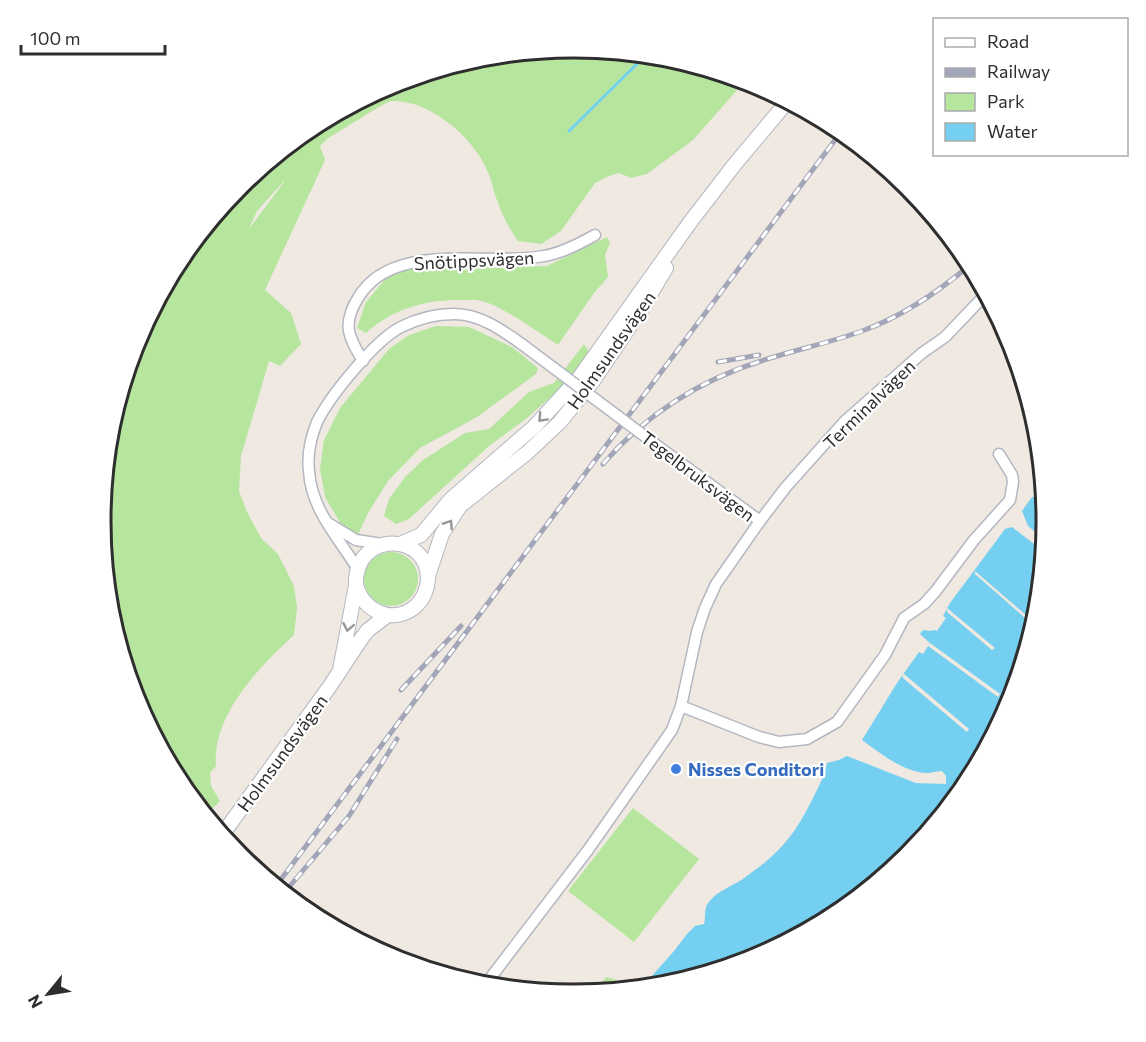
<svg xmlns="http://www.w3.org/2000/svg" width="1146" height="1042" font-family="Commissioner,sans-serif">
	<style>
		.green { fill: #b6e59e; fill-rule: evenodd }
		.water { fill: #75cff0 }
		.pier { fill: #efe9e1 }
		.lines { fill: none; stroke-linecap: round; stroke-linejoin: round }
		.stream { stroke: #75cff0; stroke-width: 3 }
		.street-casing { stroke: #b4b7c1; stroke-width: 13 }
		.secondary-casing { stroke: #b4b7c1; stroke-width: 16 }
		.street { stroke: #fff; stroke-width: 10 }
		.secondary { stroke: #fff; stroke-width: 14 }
		.rail-casing { stroke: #a3a6b8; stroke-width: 5 }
		.rail { stroke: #fff; stroke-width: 3; stroke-dasharray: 9; stroke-linecap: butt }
		.street-bridge-casing { stroke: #b4b7c1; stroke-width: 13; stroke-linecap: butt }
		.street-bridge { stroke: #fff; stroke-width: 10 }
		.oneway { stroke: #969696 }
		.shop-dot { fill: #3f7fe0; stroke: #fff; stroke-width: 2 }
		.labels { text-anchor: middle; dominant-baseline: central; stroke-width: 4.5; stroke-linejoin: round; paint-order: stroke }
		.street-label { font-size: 18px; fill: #2e2e2e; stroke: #fff }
		.shop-label { font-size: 18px; font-weight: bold; fill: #366cbe; stroke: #fff; text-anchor: start }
		.rim { fill: none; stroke: #2e2e2e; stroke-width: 3 }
	</style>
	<rect width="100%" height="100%" fill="#efe9e1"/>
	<path class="green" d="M573,48l93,9 79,24 -52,59 -46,34 -16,4 -12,-5 -10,3 -14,7 -34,48 -20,13 -23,-3c-9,-13 -16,-26 -21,-41 -4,-9 -5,-21 -10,-30 -14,-33 -58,-71 -96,-69 -6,1 -53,32 -63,37l-8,8 5,14 -60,130 26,23 10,31 -21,22 -11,-5 -28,95 -2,35 8,21 14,26 17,16 16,32 3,22 -3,27c-35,32 -82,80 -78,131l-6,7 1,13 9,15 -14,14 -26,-32 -44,-81 -27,-89 -9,-92 9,-93 27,-88 44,-82 59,-72 72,-58 81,-44 89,-27zM284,181v1l-35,47 8,-18z
		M607,237l3,6 -5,12 3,22 -14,16 -36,52c-20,-13 -54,-38 -76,-44 -5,-2 -13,-1 -18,-1 -37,-1 -71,8 -98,33l-9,-5 9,-26 22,-26 35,-11 27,-1 47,4 50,-2z
		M436,326l33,1 43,20 26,21 -2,6 -59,43 -57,31 -32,33 -20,32 -10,22 -16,-9 -17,-29 -5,-28 4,-29 16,-32 49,-59 20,-14z
		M584,344l5,8 -25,33 -37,33 -38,28 -80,73 -13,5 -12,-8 5,-17 16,-22 18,-17 42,-27 24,-4 40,-37 25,-9z
		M364 579a27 27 0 1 1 54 0a27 27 0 1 1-54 0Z
		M633,808l66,51 -65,83 -66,-51z
		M606,977l11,3 6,9 -29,3z"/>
	<path class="water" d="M1043,496l3,25 -2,18 -16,-13 -6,-15 10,-14z
		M1012,527l31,24 -6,63 -27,88 -44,82 -59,72 -72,58 -81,44 -89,27 -23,2 32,-36 13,-17 8,-8 9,-2c2,-7 0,-13 3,-19 8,-14 25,-18 37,-27 36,-25 50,-42 69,-80 6,-12 12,-23 14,-35l12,-3 8,-4 69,27 30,1v-8l-4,-5c-5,0 -10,2 -15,2 -24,-1 -47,-20 -65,-33l35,-57 22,-31 4,2 7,-11 -10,-9 3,-4 7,1 4,-1 3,1 9,-13 -3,-2 7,-13 55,-74z"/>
	<path class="pier" d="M975,571l59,51 -1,3 -58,-51z
		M947,608l48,40 -3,2 -45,-38z
		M930,643l70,51 -2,3 -70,-51z
		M904,674l65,55 -2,3 -63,-53 -2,-3z"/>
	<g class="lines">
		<path class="stream" d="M569,131l77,-76"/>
		<defs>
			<path id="street" d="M363,361c-15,-25 -21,-37 -5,-63 34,-59 131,-31 186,-42 18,-3 35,-12 51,-21
				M659,447l101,74
				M328,523l28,17 26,4
				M357,568c-19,-31 -46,-59 -48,-97 -2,-16 2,-34 8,-49 13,-26 58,-82 84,-95 16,-8 35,-13 53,-13 26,0 48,16 69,31
				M681,706l78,31 20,5 28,-3 30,-17 48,-67 19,-37 20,-14 11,-12 39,-52 36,-40 3,-18 -1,-7 -13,-21
				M485,985l103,-135 84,-120 9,-24 16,-74 8,-24 11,-24 44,-63 26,-34 59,-66 77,-68 23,-16 41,-43"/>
			<path id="secondary" d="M400,544l21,-9 30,-36 83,-72 45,-49 112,-157 44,-57 52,-62
				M428,576l14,-42 18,-28 68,-54 32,-30 33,-41 51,-76 22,-37
				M340,670l16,-85c-2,-55 73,-54 72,-5 -1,10 -5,19 -11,25 -22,21 -54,7 -61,-20
				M222,835l108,-149 31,-47 7,-9 20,-15"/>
		</defs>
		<use href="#street" class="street-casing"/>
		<use href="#secondary" class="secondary-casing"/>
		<use href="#street" class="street"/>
		<use href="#secondary" class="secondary"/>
		<defs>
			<path id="rail" d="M718,362l41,-7
				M603,464c41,-48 97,-84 158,-103 33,-11 68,-18 101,-30 39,-14 76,-39 108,-66
				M401,690l60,-64
				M276,886l565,-754
				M284,893l65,-77 48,-77"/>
		</defs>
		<use href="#rail" class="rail-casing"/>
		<use href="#rail" class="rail"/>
		<defs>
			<path id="street-bridge" d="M523,345l136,102"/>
		</defs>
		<use href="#street-bridge" class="street-bridge-casing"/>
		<use href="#street-bridge" class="street-bridge"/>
	</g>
	<defs><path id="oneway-chevron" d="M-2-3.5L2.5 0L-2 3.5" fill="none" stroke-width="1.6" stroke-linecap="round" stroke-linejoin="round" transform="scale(1.5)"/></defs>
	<g class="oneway">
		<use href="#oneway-chevron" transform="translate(542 418) rotate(133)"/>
		<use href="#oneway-chevron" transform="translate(449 524) rotate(-57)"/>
		<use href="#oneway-chevron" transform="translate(348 627) rotate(101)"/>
	</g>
	<circle class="shop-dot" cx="676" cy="769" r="6"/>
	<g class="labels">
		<g class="street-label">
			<text transform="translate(474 260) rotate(-3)">Snötippsvägen</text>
			<text transform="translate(611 350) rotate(-55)">Holmsundsvägen</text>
			<text transform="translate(869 404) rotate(-44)">Terminalvägen</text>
			<text transform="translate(698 476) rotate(37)">Tegelbruksvägen</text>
			<text transform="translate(282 753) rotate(-54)">Holmsundsvägen</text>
		</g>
		<g class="shop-label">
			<text x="688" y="769">Nisses Conditori</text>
		</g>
	</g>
	<path d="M0 0H1146V1042H0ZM573 58H574A462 462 0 0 1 1036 520V522A462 462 0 0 1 574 984H573A462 462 0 0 1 111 522V520A462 462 0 0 1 573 58Z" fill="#fff" fill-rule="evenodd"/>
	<path class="rim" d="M573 58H574A462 462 0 0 1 1036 520V522A462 462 0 0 1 574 984H573A462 462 0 0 1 111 522V520A462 462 0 0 1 573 58Z"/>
	<rect x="933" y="18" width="195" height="138" fill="#ffffff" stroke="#ababab" stroke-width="1.5"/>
	<rect x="945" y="38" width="30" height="9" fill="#ffffff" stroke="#ababab" stroke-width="1.5"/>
	<text x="987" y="48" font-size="18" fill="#2e2e2e">Road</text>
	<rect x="945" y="68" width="30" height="9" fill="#a3a6b8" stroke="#ababab" stroke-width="1.5"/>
	<text x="987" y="78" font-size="18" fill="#2e2e2e">Railway</text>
	<rect x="945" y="93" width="30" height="18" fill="#b6e59e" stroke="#ababab" stroke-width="1.5"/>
	<text x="987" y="108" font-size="18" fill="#2e2e2e">Park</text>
	<rect x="945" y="123" width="30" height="18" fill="#75cff0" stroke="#ababab" stroke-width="1.5"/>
	<text x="987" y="138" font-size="18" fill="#2e2e2e">Water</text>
	<g transform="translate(48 994) rotate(240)" stroke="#ffffff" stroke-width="4.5" paint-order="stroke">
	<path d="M0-4.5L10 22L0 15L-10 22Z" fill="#2e2e2e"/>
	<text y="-9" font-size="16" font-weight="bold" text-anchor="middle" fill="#2e2e2e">N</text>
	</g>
	<path d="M21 45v9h144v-9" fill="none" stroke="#2e2e2e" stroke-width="3"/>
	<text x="30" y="45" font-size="18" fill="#2e2e2e" stroke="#ffffff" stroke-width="4.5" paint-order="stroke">100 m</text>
</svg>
